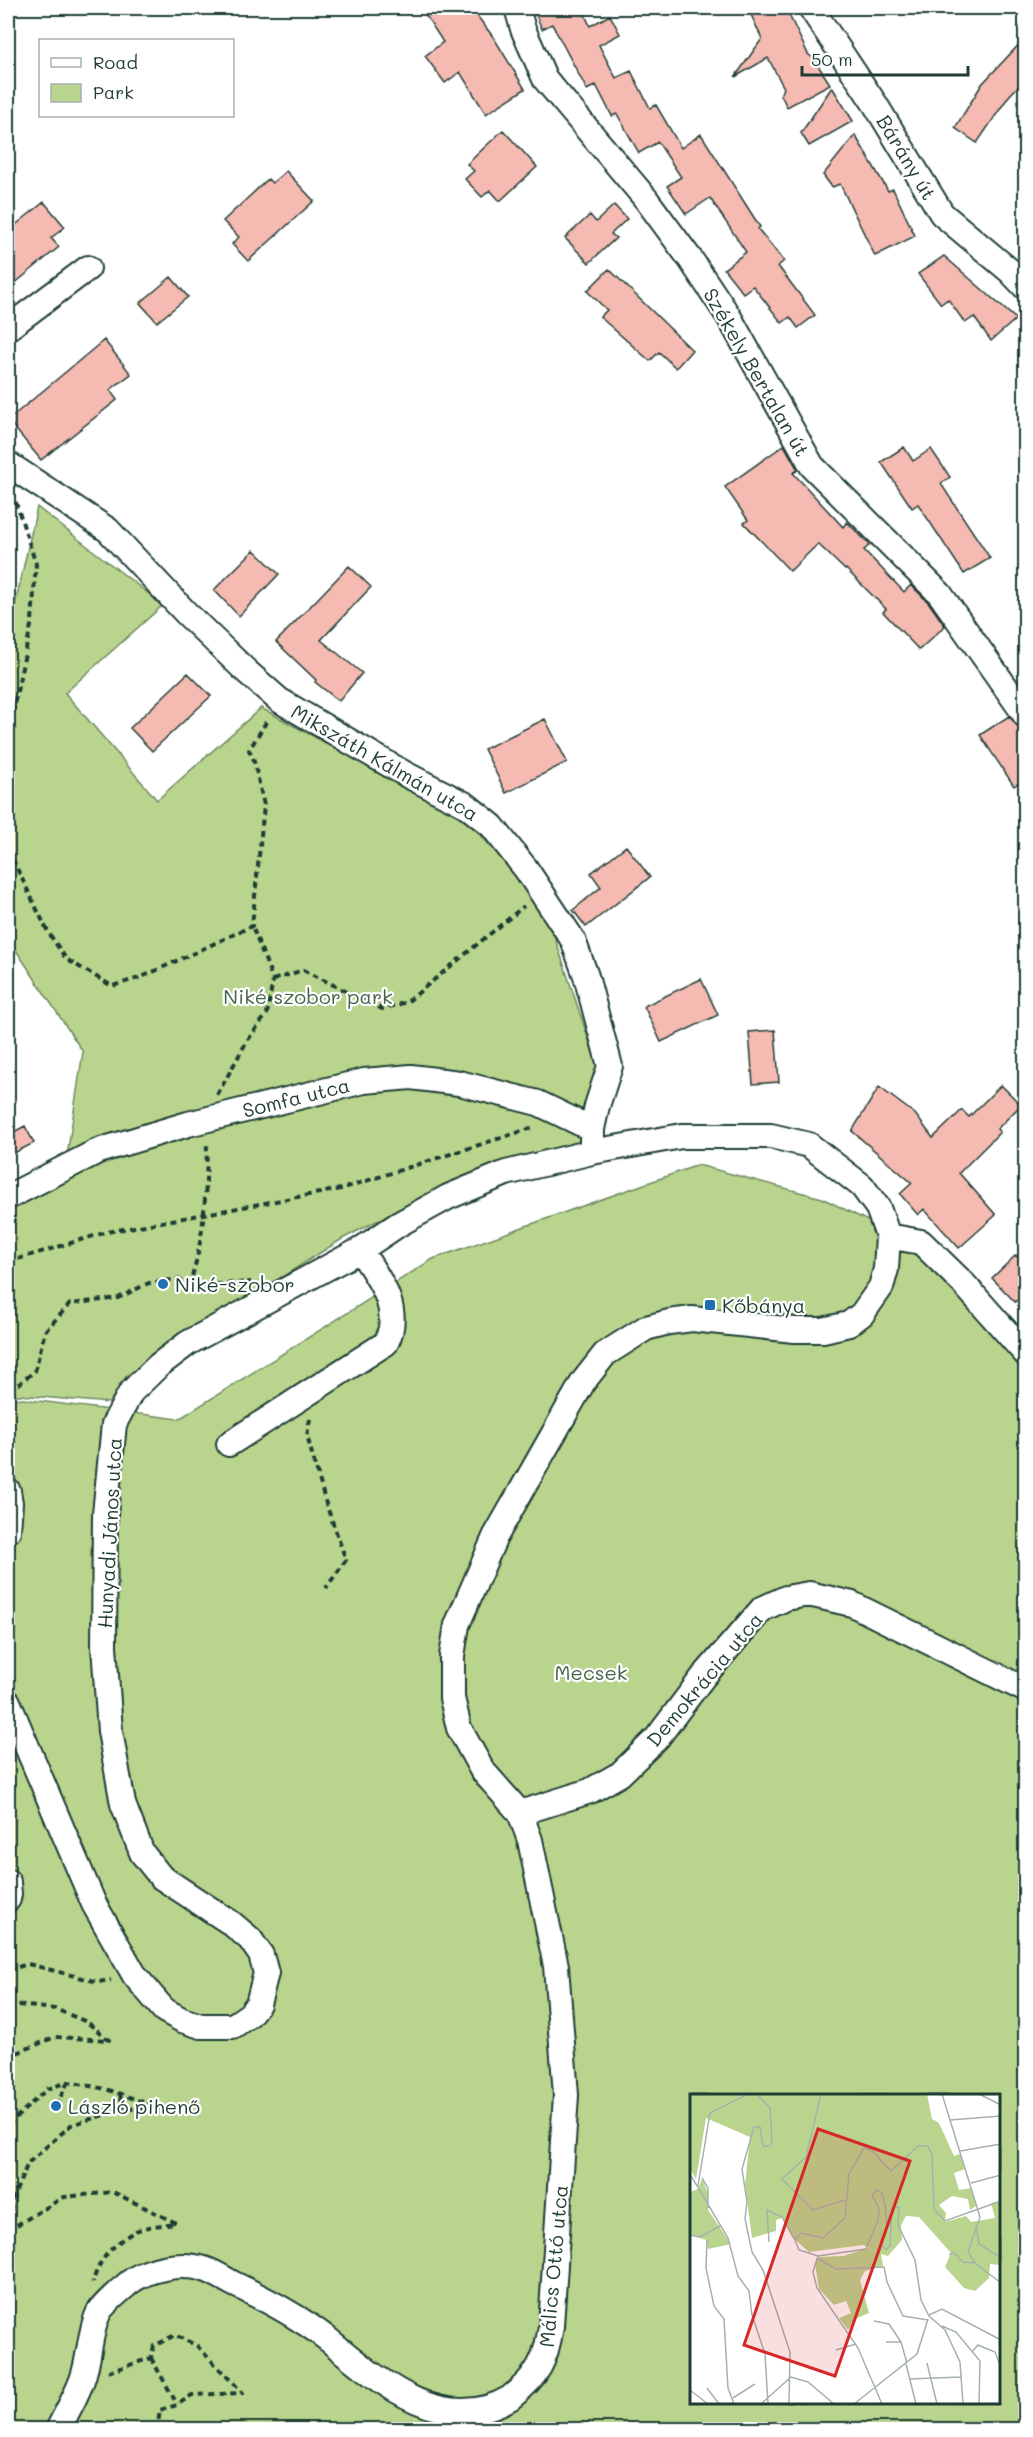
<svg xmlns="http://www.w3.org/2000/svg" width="1033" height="2437" font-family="Mali,sans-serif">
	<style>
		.green { fill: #b9d58d; stroke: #6c8960; stroke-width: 1.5; fill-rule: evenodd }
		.building { fill: #f5bab1; stroke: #1f3d34; stroke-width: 1.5 }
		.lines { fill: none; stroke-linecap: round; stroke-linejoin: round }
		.minor-casing { stroke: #1f3d34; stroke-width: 28 }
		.path { stroke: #1f3d34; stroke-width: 4; stroke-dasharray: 6 4.5; stroke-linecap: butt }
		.minor { stroke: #fff; stroke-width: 24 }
		.poi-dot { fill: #1f6fb2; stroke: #fff; stroke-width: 2 }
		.labels { text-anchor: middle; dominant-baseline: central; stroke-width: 4.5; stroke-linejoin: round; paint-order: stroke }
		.street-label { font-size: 20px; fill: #1f3d34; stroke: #fff }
		.park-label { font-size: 20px; fill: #46634a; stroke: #fff }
		.poi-label { font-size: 20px; fill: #1f3d34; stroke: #fff; text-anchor: start }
		.inset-road { fill: none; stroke: #a5b1ae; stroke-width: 1.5 }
		.view { fill: #d62828; fill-opacity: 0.15; stroke: #d62828; stroke-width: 3 }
		.inset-edge { fill: none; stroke: #1f3d34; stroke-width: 3 }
	</style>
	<rect width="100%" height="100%" fill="#fff"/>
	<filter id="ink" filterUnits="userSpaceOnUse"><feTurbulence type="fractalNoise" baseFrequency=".0167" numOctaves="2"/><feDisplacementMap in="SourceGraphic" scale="12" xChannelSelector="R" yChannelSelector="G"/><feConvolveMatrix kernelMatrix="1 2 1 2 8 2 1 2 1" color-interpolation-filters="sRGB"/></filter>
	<g filter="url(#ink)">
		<path class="green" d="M37,507l126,98 -98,88 92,107 104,-92 206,111 79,92 54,163 -14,69 -122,33 -122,63 -215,136 -18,28 -101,-9v-191l58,-41 17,-110 -75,-114v-302z
			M698,1165l124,33 106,53 97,100v1078l-1017,1v-1033l171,22 254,-160zM691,2095h307v307h-307z"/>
		<path class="building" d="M421,8h50l23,30 31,51 -39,25 -26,-42 -15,11 -20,-27 18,-14z
			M533,8h56l-6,2 7,16 20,-11 10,19 -21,11 17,33 15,-7 19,37 6,-3 25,43 20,-14 59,93 -2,2 26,32 -6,5 37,49 -17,13 -8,-11 -8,6 -29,-37 -10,7 -19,-24 22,-17 -36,-54 -24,16 -19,-28 14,-9 -23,-35 -19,11 -22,-39 -5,2 -16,-31 -9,5 -35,-66 -10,5z
			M748,8h33l8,7 19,39 6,5 16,25 -43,23 -6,-12 3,-7 -16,-30 -33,19 27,-38z
			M1026,37v41l-17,18 -32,47 -22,-15 27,-44z
			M832,87l21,34 -44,25 -8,-13z
			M503,130l34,37 -37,34 -10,-11 -8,7 -17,-18 9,-8 -7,-7z
			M855,135l33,56 5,-2 22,47 -40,20 -35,-72 -8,3 -9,-12z
			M286,171l28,30 -66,60 -16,-17 7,-7 -16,-16 45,-42 4,4z
			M44,202l21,25 -14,11 8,9 -51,42v-58z
			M614,205l13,14 -16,15 5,4 -27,25 -24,-25 25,-23 6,7z
			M944,256l72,63 -25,22 -17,-24 -9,6 -17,-24 -7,5 -23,-30z
			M609,269l83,81 -16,18 -17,-16 -9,9 -50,-44 7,-7 -20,-19z
			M171,277l17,20 -31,25 -17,-19z
			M104,340l27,34 -21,16 7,10 -76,60 -33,-40z
			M784,445l14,25 -5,3 50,54 4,-5 23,23 -6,5 40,42 7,-7 18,18 16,23 -26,24 -36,-38 3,-3 -40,-40 -1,1 -27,-26 -28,27 -46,-48 4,-3 -23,-33z
			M904,447l9,14 18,-12 19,28 -9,7 49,74 -26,16 -46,-70 -6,4 -31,-46z
			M254,550l25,24 -40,42 -25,-26z
			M349,566l22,21 -50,53 41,33 -23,28 -24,-19 1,-2 -40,-38z
			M188,673l23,23 -59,55 -22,-23z
			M1009,716l11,13 6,1v48l-12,8 -34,-51z
			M545,719l22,43 -61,31 -22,-44z
			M626,846l24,31 -64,50 -13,-17 28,-23 -10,-14z
			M701,979l17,36 -57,27 -17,-36z
			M775,1030l4,52 -26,2 -4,-52z
			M1001,1085l20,20 -24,24 3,3 -41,41 37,42 -37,33 -35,-39 -6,6 -18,-21 12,-11 -60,-52 27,-44 36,27 18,24 29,-28 7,7z
			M25,1126l9,17 -26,13v-21z
			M1016,1255l10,11v26l-11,10 -23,-24z"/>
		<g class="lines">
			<defs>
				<path id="minor" d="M517,8l6,21 22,50 101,120 45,61 38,57 83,149 128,128 86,122
					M811,8l64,96 67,110 68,57 16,17
					M8,328l80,-60
					M8,464l100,66 78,83 60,58 33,29 128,75 59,30 26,21 34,43 47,71 13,36 24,90 -13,40 -5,23v23
					M8,1197l90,-46 90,-27 176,-43 47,-4 48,6 79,20 54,26
					M888,1236l33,6 42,41 63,71
					M229,1444l157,-101c17,-34 -7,-64 -26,-93
					M8,1491l2,12 -2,28
					M8,1702l86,202 41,72 29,34 18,10 19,6h32l16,-11 9,-11 8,-31 -5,-18 -11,-16 -19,-16 -70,-46 -19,-24 -19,-49 -13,-73 -6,-85 1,-132 9,-90 17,-32 28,-27 29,-22 172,-93 39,-26 49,-27 58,-24 86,-21 90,-16h89l38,9 53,41 16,22 10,28 -2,33 -5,18 -19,27 -13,10 -26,6h-29l-102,-11 -23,3 -23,6 -41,26 -22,28 -88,155 -38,88 -5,31v42l7,30 23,42 38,43 10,27 26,126 10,129 -15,231c-5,35 -13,50 -41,72 -67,39 -131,-17 -180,-57 -30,-24 -63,-41 -98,-58 -9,-5 -18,-11 -28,-14 -23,-7 -55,-1 -74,13 -7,6 -29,24 -32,32 -9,20 -8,45 -16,66 -6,17 -16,33 -24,50
					M520,1813l70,-22 30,-17 37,-36 46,-61 59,-68 24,-11 23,-4 43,10 174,86
					M8,1882l1,12 -1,5"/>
			</defs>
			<use href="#minor" class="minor-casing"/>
			<path class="path" d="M8,733l24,-112 4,-57 -22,-67
				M8,850l40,82 18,27 46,27 30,-9 110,-51 12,-121 -11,-48 -4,-7 19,-31
				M273,980l30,-10 79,39 25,-7 117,-96
				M217,1095l30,-54 20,-27 6,-34 -21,-54
				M8,1262l99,-30 234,-43 194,-62
				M189,1286c16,-47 17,-94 18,-143
				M8,1388l11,-4 16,-13 10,-40 25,-27 48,-6 31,-15 29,-4 11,7 62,-4
				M310,1419l-3,17 19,68 20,56 -20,28
				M8,1970l20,-6 70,18 13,-2
				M8,2004l47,5 32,13 22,18 -54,-3 -38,16 -9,18
				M120,2095l4,14
				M56,2106l12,-24
				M8,2125l39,-36 21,-7 38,7 55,19 -37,1 -53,16 -43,38 -16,37 -2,29 54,-32 49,-5 63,31c-13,2 -31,3 -42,9 -20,11 -37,29 -41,51
				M151,2358l26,46
				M108,2372l43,-14 3,-12 21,-11 22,11 46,47 -51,2 -15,10 -17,5 -3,20"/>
			<use href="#minor" class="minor"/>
		</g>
	</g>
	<g class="poi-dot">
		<circle cx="163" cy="1284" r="6"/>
		<rect x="704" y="1299" width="12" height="12" rx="3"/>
		<circle cx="56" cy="2106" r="6"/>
	</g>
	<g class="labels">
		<g class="street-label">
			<text transform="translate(907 157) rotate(59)">Bárány út</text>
			<text transform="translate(757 372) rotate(60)">Székely Bertalan út</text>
			<text transform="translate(385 762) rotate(30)">Mikszáth Kálmán utca</text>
			<text transform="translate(296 1097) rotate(-14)">Somfa utca</text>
			<text transform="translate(109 1533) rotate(-87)">Hunyadi János utca</text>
			<text transform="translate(704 1679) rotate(-50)">Demokrácia utca</text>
			<text transform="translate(553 2266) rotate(-85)">Málics Ottó utca</text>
		</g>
		<g class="park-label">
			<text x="308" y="996">Niké szobor park</text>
			<text x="591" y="1672">Mecsek</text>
		</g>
		<g class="poi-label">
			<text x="175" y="1284">Niké-szobor</text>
			<text x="722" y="1305">Kőbánya</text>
			<text x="68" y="2106">László pihenő</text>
		</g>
	</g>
	<g transform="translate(690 2094)">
		<rect width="310" height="310" fill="#fff"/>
		<path d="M0,0h237l5,25 7,4 15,33 6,-2 5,15 -11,4 5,17 12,-2 5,18 -6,4 -2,-11 -16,-3 -13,9 7,8 -1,9 21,-6 5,6 24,-4 -4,-15 9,-2v64l-10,-1 -1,14 -14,13 -11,-3 -19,-21 6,-14 -32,-36 -13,-1 -5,9 1,15 -14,16 -7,-2 2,12 -18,5 -5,9 9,33 -14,6 -7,11 -9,-12 12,-5 -5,-12 -12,4 -15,-16 -4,-26 4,-6 24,-1 26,-8 -6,-3 -54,7 -17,-15 -10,-19 -6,2v11l-24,7 -7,-53 5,-48 -44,-19 -10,61 -6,-10zM12,85l6,14v17l23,34 -23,5 -2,-9 -16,-5v-43l8,-3z" fill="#b9d58d"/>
		<path class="inset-road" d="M67,0l13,14 2,33 -2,5h-7l-3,-19h-6l-12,42 5,33 -2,17 7,33 11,18 27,82 -1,52M131,0l-15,63 -24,22 31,31 32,-10M252,0l38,123 -12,35 7,11 26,20M289,0l22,11M260,26l51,-4M270,57l41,-7M0,80l38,64 10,38 11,15 3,24 13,39 3,50M12,84l6,10v20M281,89l30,-8M8,92l12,-73 38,-19M286,132l3,18 22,14M0,141l10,2 20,-11M17,146l-1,28 8,38 10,13 4,69 6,16M79,148l-2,-32 15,7 13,23M259,161l4,-3 10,10 12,1M128,162l-5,16 4,16 41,60 24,56M127,164l19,11 48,-2 3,15 16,34 25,4M239,221l13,-6 59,31M184,227l15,3 12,18M252,232l14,6 24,29 -1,43M196,248h15l6,21M146,256l20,-6M282,258l6,-7 17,7 6,16M237,269l10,41M216,270l10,40M219,285l52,-2M17,294l12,16M0,296l18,14M43,304l22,-14M71,310l30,-27 17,5 26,22M164,310l63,-50 11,-35M273,310l-3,-42 -15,-32 -16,-14 -8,-16 -6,-40 -17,-35 1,-18 -7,1 -2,37 -4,5 -6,-6 7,-19 -2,-20 -3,-12 -5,-3 -5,5 7,13 -1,12 -12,29 -48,7 -19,-6 -4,-10 6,-7 22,5 22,-20 4,-44 15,-26 7,2 20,21 27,-25h10l4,9 2,54 11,12 56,-20"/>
		<path class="view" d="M128,35l92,32 -75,215 -91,-31z"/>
		<rect width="310" height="310" class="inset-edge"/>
	</g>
	<rect width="1033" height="2437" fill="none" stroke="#fff" stroke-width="30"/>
	<rect x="15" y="15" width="1003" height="2407" fill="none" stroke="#1f3d34" stroke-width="2" filter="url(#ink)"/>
	<rect x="39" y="39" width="195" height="78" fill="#ffffff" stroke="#a5b1ae" stroke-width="1.5"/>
	<rect x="51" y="58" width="30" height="9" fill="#ffffff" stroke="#a5b1ae" stroke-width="1.5"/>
	<text x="93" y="69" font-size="18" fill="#1f3d34">Road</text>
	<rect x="51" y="84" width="30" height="18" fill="#b9d58d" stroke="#a5b1ae" stroke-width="1.5"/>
	<text x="93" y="99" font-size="18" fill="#1f3d34">Park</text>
	<path d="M802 66v9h166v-9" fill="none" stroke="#1f3d34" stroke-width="3"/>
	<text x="811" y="66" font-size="18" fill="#1f3d34" stroke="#ffffff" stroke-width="4.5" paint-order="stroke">50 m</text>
</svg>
